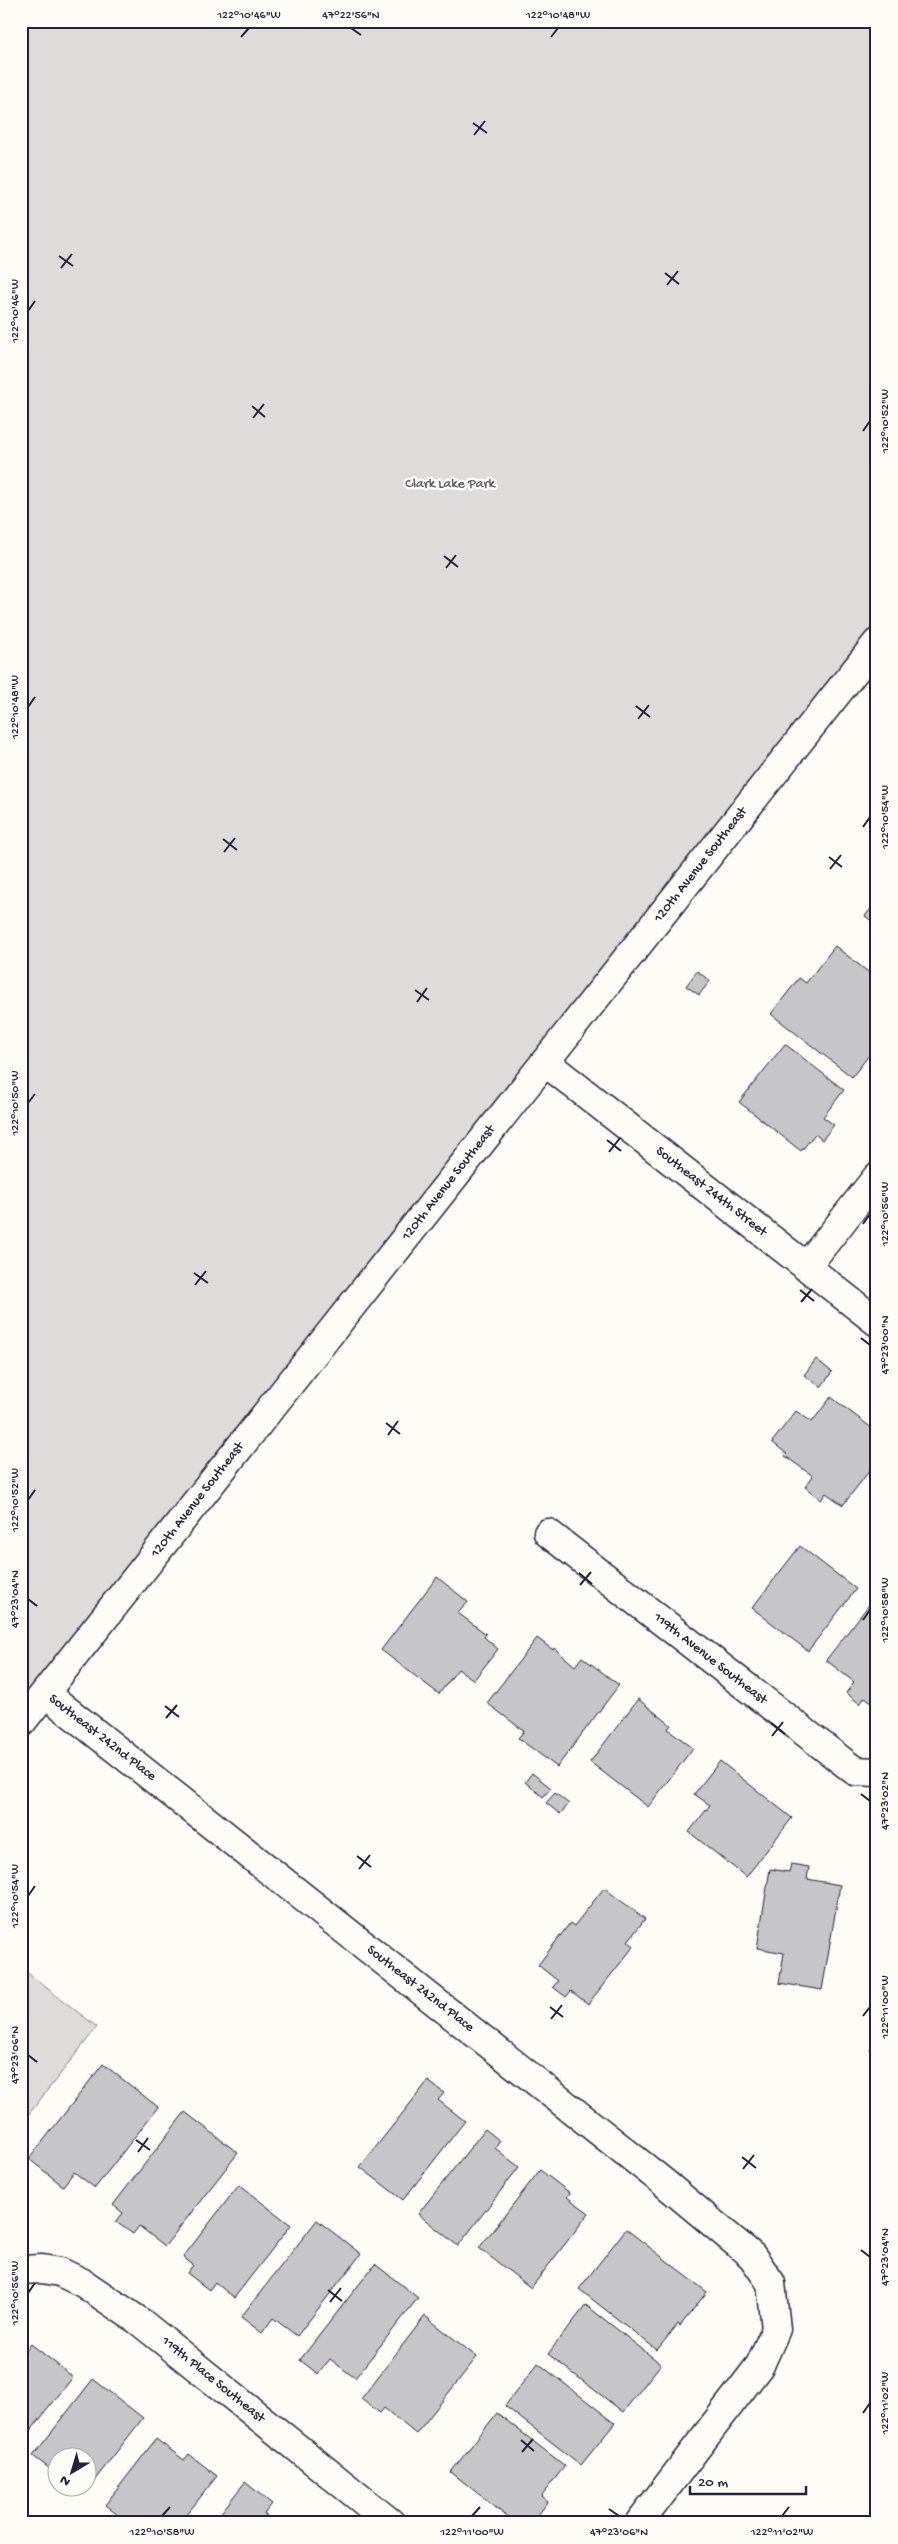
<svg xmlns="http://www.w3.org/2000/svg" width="898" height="2544" font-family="'Gochi Hand',sans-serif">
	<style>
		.green { fill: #dddcdb; stroke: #807f8b }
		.building { fill: #c6c6c8; stroke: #22223b }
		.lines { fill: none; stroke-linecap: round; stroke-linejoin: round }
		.minor-casing { stroke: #22223b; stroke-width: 31 }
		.minor { stroke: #fdfcf7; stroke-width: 28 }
		.ticks { fill: none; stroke: #22223b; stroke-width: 2 }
		.labels { text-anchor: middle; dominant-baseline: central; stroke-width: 5; stroke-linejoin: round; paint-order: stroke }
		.park-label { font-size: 14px; fill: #5a5a6b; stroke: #fdfcf7 }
		.street-label { font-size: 14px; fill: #22223b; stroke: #fdfcf7 }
		.neatline { fill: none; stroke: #22223b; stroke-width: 2 }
		.ticks-label { font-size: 12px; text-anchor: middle; fill: #22223b }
	</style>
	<rect width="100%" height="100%" fill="#fdfcf7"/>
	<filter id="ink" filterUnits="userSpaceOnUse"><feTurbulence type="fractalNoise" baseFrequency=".02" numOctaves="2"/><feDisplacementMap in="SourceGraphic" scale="10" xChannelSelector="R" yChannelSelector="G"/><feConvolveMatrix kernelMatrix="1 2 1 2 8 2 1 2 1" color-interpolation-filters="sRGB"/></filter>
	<g filter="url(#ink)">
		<path class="green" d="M21,21h856v622l-856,1080z
			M21,1968l76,59 -76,97z"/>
		<path class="building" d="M877,901v24l-12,-9z
			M835,946l42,33v48l-5,6 5,4v8l-25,32 -81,-63 28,-36 7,5z
			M697,971l13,10 -11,14 -13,-9z
			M785,1044l59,46 -21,27 11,8 -12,15 -7,-6 -14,17 -62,-49z
			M816,1359l16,13 -11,15 -17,-12z
			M831,1397l46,35v29l-34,44 -17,-12 -5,7 -16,-13 8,-11 -28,-20 2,-2 -15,-12 24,-31 16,11z
			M800,1546l56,43 -48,62 -56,-43z
			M437,1577l31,25 -10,11 28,21 -2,3 14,12 -24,31 -16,-11 -19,25 -58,-44z
			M872,1601l5,4v101l-12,-9 -5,7 -14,-11 8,-11 -28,-22z
			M537,1638l16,12 1,-2 21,18 7,-9 37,28 -62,82 -39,-29 6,-7 -37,-28z
			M638,1699l33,26 -3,4 25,19 -45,59 -58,-45z
			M720,1761l72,57 -46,59 -57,-45 21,-27 -16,-11z
			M532,1773l19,15 -8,9 -18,-15z
			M555,1793l14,11 -9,10 -14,-11z
			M791,1864l18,3 -2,12 33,6 -18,105 -43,-7 5,-30 -27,-5 13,-79 19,3z
			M604,1888l41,31 -17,22 6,5 -46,58 -17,-13 -5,6 -13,-10 5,-6 -20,-16 32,-42 4,3z
			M877,2041v15l-7,-6z
			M103,2064l55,43 -63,81 -21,-16 -11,14 -34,-27z
			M428,2081l16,12 -6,7 27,21 -62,79 -43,-33z
			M185,2112l53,41 -73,93 -26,-20 -6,8 -17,-12 7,-9 -10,-8z
			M485,2129l15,12 -5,7 24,19 -61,79 -40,-32z
			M540,2170l30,23 -3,4 22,16 -58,75 -52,-40z
			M239,2185l52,40 -57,73 -19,-16 -6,8 -22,-17 6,-8 -10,-8z
			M317,2220l44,34 -64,82 -24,-18 -11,15 -21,-16z
			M626,2229l81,63 -27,34 -2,-2 -21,26 -78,-61z
			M375,2264l43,34 -63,80 -25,-19 -12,15 -18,-14z
			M586,2305l75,59 -38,48 -75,-58z
			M425,2316l52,41 -61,77 -32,-26 -4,5 -19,-14z
			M31,2344l42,33 -52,66v-87z
			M538,2363l77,60 -34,42 -76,-59z
			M93,2379l50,39 -60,77 -10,-9h15v-30h-30v19l-25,-19z
			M497,2413l68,53 -24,30 7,6 -16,21h-17l-64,-51z
			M156,2439l28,21 5,-6 28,22 -37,47h-52l-23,-18z
			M245,2482l27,22 -8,10 8,6 -2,3h-57z"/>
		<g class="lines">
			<defs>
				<path id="minor" d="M545,1062l332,260
					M806,1267l71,-90
					M548,1533l307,238 22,1
					M45,1693l617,488 90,75 19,27 5,46 -16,36 -121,158
					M21,1723l856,-1080
					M21,2270l21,-1 18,3 23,11 56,38 252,202"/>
			</defs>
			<use href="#minor" class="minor-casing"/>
			<use href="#minor" class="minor"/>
		</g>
	</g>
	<path class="ticks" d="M351,28l10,7M241,37l8,-9M551,37l7,-9M473,123l14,10M474,135l11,-14M59,256l14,10M61,268l11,-14M665,273l14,11M667,285l11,-14M28,311l7,-10M252,406l13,11M253,418l11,-14M863,431l7,-10M444,556l14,11M446,568l10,-13M636,706l14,11M28,707l7,-10M638,719l11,-14M863,827l7,-10M223,839l14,11M224,852l11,-14M829,857l13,10M830,869l11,-14M415,990l14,10M417,1002l10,-14M28,1103l7,-9M607,1140l14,11M609,1152l11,-14M863,1224l7,-10M194,1273l14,10M195,1285l11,-14M800,1290l14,11M801,1302l11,-13M861,1338l9,7M386,1423l14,11M388,1435l10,-14M28,1500l7,-10M579,1573l13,11M580,1585l11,-13M28,1599l9,7M863,1620l7,-10M165,1706l14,11M166,1718l11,-13M771,1723l14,11M772,1736l11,-14M861,1794l9,7M357,1856l14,11M359,1869l11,-14M28,1896l7,-10M550,2007l13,10M863,2016l7,-9M551,2019l11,-14M28,2055l9,7M136,2140l14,10M138,2152l10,-14M742,2157l14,11M743,2169l11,-14M861,2250l9,7M328,2290l14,11M28,2293l7,-10M330,2302l11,-14M863,2413l7,-10M521,2440l13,11M522,2452l11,-13M609,2509l10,7M162,2516l8,-9M472,2516l8,-9M782,2516l7,-9"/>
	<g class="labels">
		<g class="park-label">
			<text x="450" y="484">Clark Lake Park</text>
		</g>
		<g class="street-label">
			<text transform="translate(701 865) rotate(-52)">120th Avenue Southeast</text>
			<text transform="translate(449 1183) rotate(-52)">120th Avenue Southeast</text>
			<text transform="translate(711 1192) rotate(38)">Southeast 244th Street</text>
			<text transform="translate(198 1500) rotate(-52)">120th Avenue Southeast</text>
			<text transform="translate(710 1659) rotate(38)">119th Avenue Southeast</text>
			<text transform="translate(102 1738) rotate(38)">Southeast 242nd Place</text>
			<text transform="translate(420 1989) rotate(38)">Southeast 242nd Place</text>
			<text transform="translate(213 2380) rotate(39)">119th Place Southeast</text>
		</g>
	</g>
	<rect width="898" height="2544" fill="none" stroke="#fdfcf7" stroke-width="55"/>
	<g transform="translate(72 2472) rotate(218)"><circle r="24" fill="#fdfcf7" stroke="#a5a5ac"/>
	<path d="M0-4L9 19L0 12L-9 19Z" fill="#22223b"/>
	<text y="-8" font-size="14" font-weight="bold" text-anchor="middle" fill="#22223b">N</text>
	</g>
	<path d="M690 2486v8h116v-8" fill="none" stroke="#22223b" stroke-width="2.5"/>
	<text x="698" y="2486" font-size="15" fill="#22223b" stroke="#fdfcf7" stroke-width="4" paint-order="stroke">20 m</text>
	<rect x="28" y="28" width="842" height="2488" class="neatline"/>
	<g class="ticks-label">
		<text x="249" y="18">122°10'46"W</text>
		<text x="351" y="18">47°22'56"N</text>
		<text x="558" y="18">122°10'48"W</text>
		<text transform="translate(14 311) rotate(-90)" y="4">122°10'46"W</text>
		<text transform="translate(884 421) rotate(-90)" y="4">122°10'52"W</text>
		<text transform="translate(14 707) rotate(-90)" y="4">122°10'48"W</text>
		<text transform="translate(884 817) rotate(-90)" y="4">122°10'54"W</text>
		<text transform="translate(14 1103) rotate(-90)" y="4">122°10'50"W</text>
		<text transform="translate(884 1214) rotate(-90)" y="4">122°10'56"W</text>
		<text transform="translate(884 1345) rotate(-90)" y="4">47°23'00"N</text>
		<text transform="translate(14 1500) rotate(-90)" y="4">122°10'52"W</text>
		<text transform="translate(14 1599) rotate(-90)" y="4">47°23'04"N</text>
		<text transform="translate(884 1610) rotate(-90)" y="4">122°10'58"W</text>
		<text transform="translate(884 1801) rotate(-90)" y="4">47°23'02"N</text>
		<text transform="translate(14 1896) rotate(-90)" y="4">122°10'54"W</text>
		<text transform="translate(884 2007) rotate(-90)" y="4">122°11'00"W</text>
		<text transform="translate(14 2055) rotate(-90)" y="4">47°23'06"N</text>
		<text transform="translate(884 2257) rotate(-90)" y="4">47°23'04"N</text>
		<text transform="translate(14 2293) rotate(-90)" y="4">122°10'56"W</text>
		<text transform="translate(884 2403) rotate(-90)" y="4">122°11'02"W</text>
		<text x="162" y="2535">122°10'58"W</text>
		<text x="472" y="2535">122°11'00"W</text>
		<text x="619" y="2535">47°23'06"N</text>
		<text x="782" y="2535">122°11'02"W</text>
	</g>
</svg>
